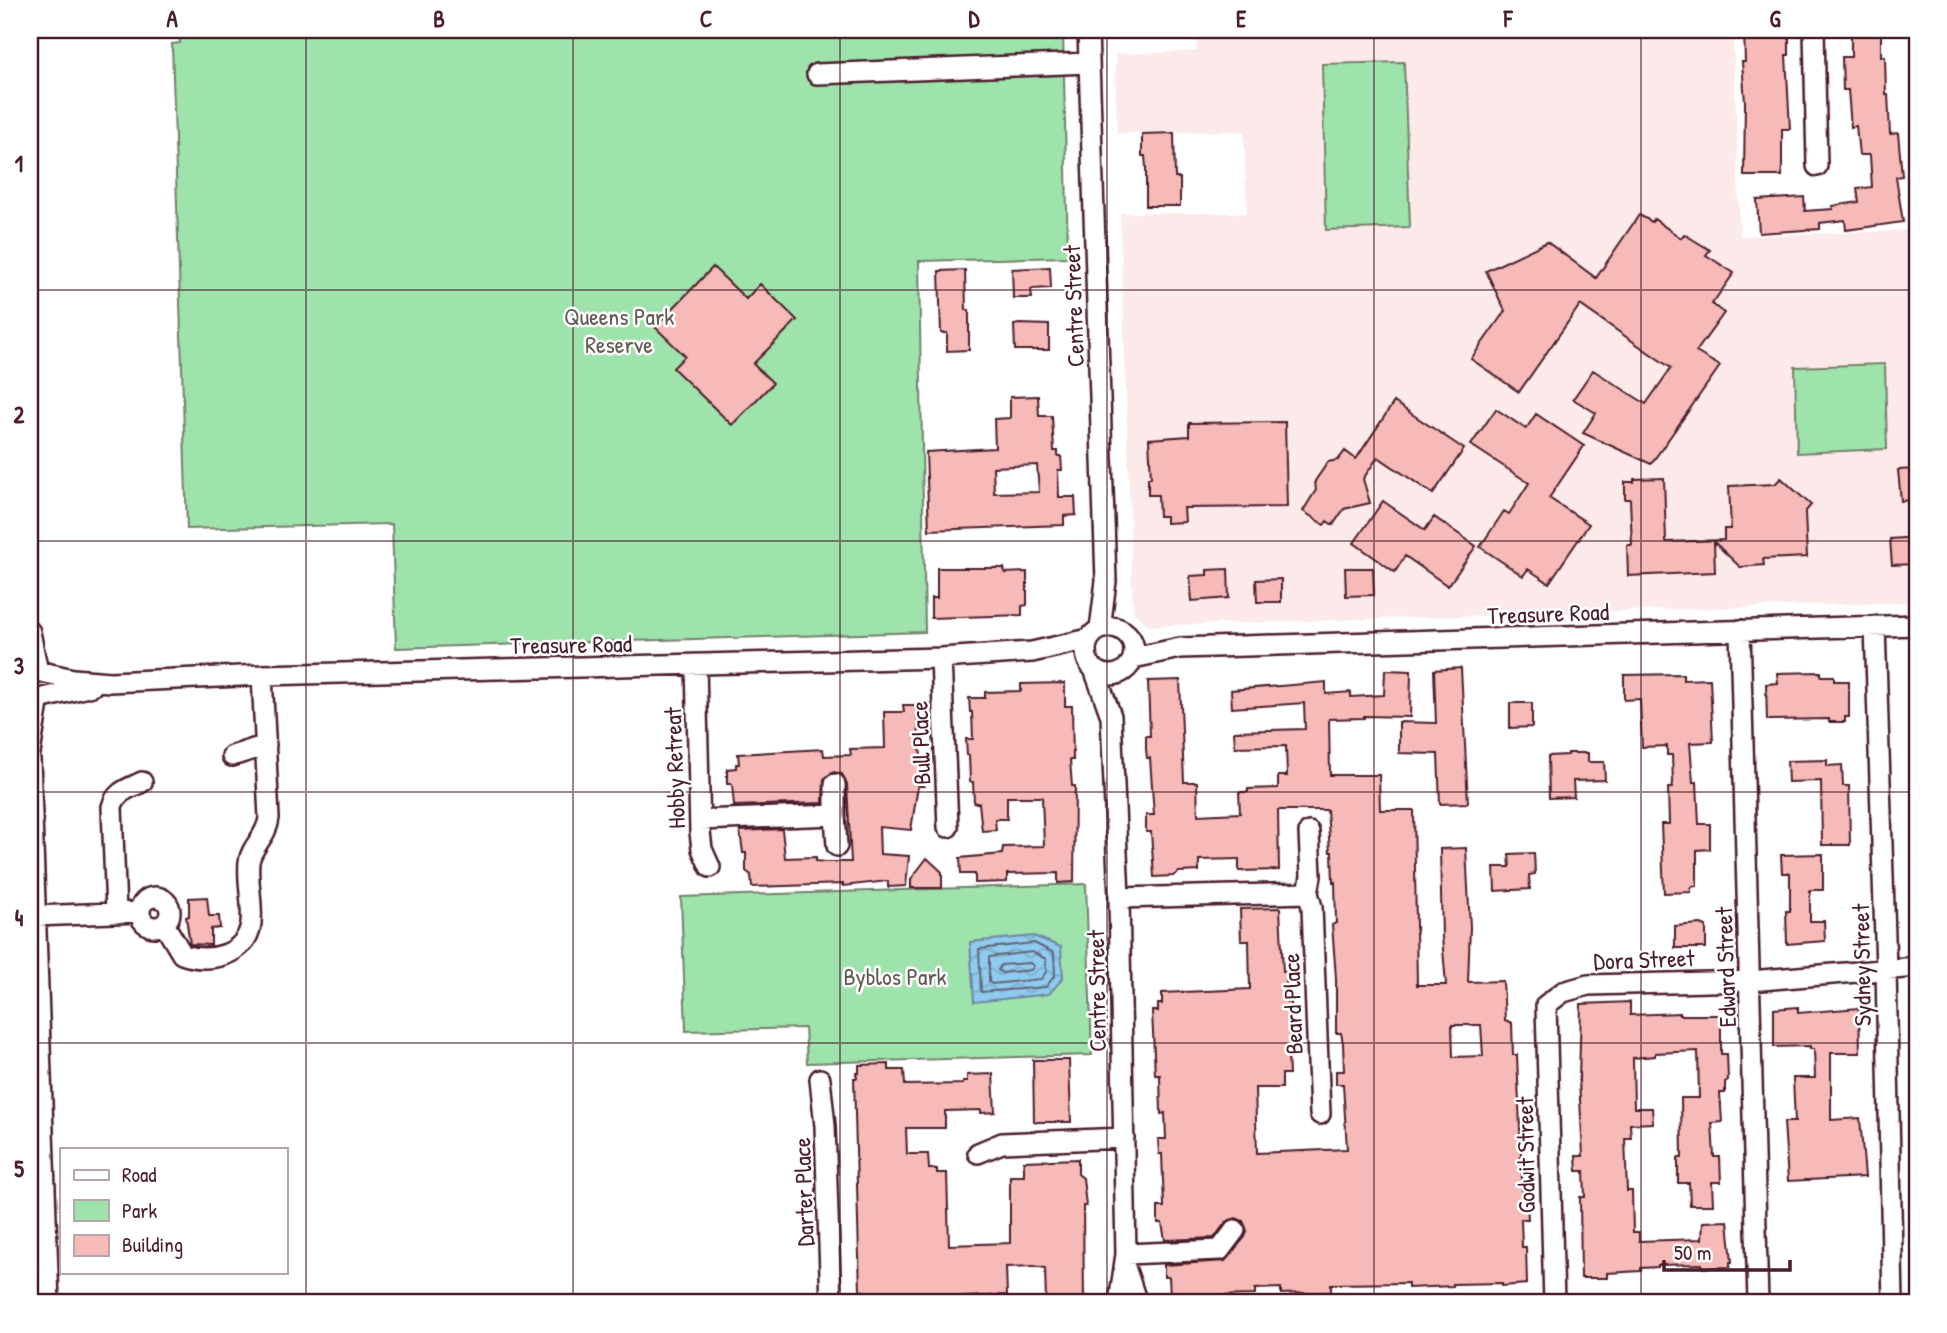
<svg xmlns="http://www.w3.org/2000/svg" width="1947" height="1333" font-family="'Patrick Hand',sans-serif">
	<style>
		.built { fill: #fceaea }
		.green { fill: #9ee2ac; stroke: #74806c; stroke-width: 2 }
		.water { fill: url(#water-waves); stroke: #7386a0; stroke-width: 2 }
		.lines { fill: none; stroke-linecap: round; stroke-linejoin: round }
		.shore { stroke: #656479; stroke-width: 2 }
		.building { fill: #f6bab8; stroke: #4a1f2b; stroke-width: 2; fill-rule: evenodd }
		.minor-casing { stroke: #4a1f2b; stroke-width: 24 }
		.minor { stroke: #fff; stroke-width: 19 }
		.grid { fill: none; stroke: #4a1f2b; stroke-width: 2; stroke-opacity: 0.55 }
		.labels { text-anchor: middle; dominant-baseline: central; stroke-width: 5; stroke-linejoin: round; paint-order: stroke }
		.street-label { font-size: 24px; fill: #4a1f2b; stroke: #fff }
		.park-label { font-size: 24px; fill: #635a52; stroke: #fff }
		.neatline { fill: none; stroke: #4a1f2b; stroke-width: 2.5 }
		.grid-label { font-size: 23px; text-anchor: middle; font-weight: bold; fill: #4a1f2b }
	</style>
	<defs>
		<pattern id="water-waves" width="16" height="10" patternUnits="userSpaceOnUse" patternTransform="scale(1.75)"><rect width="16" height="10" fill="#8ecbee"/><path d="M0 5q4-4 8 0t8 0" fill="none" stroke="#7caecc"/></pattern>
	</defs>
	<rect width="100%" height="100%" fill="#fff"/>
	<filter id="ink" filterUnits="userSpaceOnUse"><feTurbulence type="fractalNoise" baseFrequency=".0143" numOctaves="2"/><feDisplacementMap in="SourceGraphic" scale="14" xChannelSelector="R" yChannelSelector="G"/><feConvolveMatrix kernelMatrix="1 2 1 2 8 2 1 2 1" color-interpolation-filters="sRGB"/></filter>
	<g filter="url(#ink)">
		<path class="built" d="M1196,30h537l7,206 177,-6v372l-768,24 -16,-14 -13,-399h127l-3,-82 -127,2 -2,-79 82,-3z"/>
		<path class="green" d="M179,30h884l5,227 -149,4 6,371 -529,16 -4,-124 -205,5 -15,-485 8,-1z
			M1404,62l6,165 -84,3 -4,-166z
			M1885,364l2,85 -90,4 -2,-86z
			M1086,884l6,171 -285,8 -2,-35 -119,3 -5,-134z"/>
		<path class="water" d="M1034,936l27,11 2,31 -14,16 -75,8 -4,-60z"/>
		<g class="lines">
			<path class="shore" d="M1034,943l20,10 1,22 -9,12 -65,5 -2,-43z
				M1032,952l14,7v13l-5,7 -49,5 -3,-2v-25z
				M1030,963l4,3 -3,4 -29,3 -4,-3 3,-5z"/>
		</g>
		<path class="building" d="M1744,30h45v25h-3l4,74h-8v47h-38l1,-74 -3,-40h3z
			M1851,30h30v26h4l1,38h2l2,40 8,-1 4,43 -6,1 7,45 -57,8 -1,-10 -25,3v6l-61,4 -2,-33 47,-3 1,14 28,-2 -1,-3 27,-4 -2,-13 15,-2 -2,-32h-11l-3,-29 -5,1 -3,-37h-5l-1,-33h9z
			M1174,133l1,45h5v28h-34v-38l-1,-12h-3v-22z
			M1639,215l13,7 2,-3 27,19 3,-4 26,16 -4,5 28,18 -22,31 12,9 -28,39 24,14 -69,98 -68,-31 13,-20 -23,-14 20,-29 53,34 25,-36 -91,-63 -61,87 -48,-33 34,-48 -19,-40 61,-29 49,36z
			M713,267l33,32 14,-15 37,36 -44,44 20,19 -41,42 -59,-57 12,-12 -30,-29z
			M1050,267l1,21 -20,1 1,9h-19l-1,-29z
			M965,270l1,40h3v40l-22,1v-18h-6l-2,-62z
			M1019,324l30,1v25h-34l-1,-25z
			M1038,396l1,20h13l2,35h4v5h3l1,14h-4l1,27h16l1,18 -12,1v9l-135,5 -3,-78 69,-4 -1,-29 16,-1v-21zM1037,465l2,27 -45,1 -1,-26z
			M1394,402l70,47 -31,45 -55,-37 -15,22 7,24 -26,6 -11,16 -6,-4 -3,4 -21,-14 13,-21 -1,-9 13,-19 10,-2 7,-9 11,8z
			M1496,409l30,20 10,-15 48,32 -35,52 40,26 -40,59 -21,-14 -5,7 -43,-29 24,-36 5,3 20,-31 -58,-38z
			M1285,422l2,85 -103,1 1,14 -19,1v-7h-7l-1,-21h-10v-17h3l-2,-39 40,-3v-13z
			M1917,469v31l-16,1 -3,-31z
			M1664,478l2,64 58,-2v-11h7l-2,-43 46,-2 6,-6 30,27 -6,7 2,45 -44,2 1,6 -24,2 -26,-25 1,30 -87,4 -1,-31h5l-2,-46h-5v-17h9v-3z
			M1383,501l42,29 9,-13 42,29 -28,40 -43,-30 -10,16 -41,-29z
			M1917,537v27l-25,1 -2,-26z
			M937,568h67l1,5 22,-1v33l-5,1v9l-91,3v-20h6z
			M1345,568h28l1,27 -28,1z
			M1228,569l1,29 -37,3 -2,-25 17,-1v-5z
			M1281,579v23h-24l-1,-22z
			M1461,668l7,135 -28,1 -2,-50 -39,-1v-31l37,1 -2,-53z
			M1385,670l26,1 -1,46 -46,-1v2l-35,1 1,56h49l1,35h34l3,175h29l-4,-48 -2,-88 26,-1 4,79 -2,55 35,-1 2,39 7,3 1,32h4l6,147h4l1,17h-7l1,28h4l1,37 -25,2v-3l-49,1v2l-45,2v-5l-77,1v8l-50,2v-6l-26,1v6l-85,2 -1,-20h-5v-12l61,-4 20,-24 2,-6 -4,-10 -7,-3 -10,4 -12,16 -49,2 -3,-17h-4v-16h6l-2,-53h-3l-1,-15h8l-1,-26 -4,1 -1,-39h-5l-3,-64h6v-7h4v-11l88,-4 -1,-48h-8l-1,-32 40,-1 3,64h3l1,30h4l1,52h-4l1,20h-7v14h-27l2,65 90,-4 -4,-65h-7v-13h8l-1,-28 -2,-10h-5v-55l-4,-53 4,-2 -1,-41 -2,1 -1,-31h-2l-3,-42h-49l1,60 -40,1v-12l-40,1v11l-20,1 -6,4 -19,1 -3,-45h-5v-17h8l-4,-57h-3l-1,-9v-13h4l-2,-55 32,-1 4,102h13l1,33 42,-2 -1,-21h9v-3l30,-1v-12h9l-1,-30 -51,1 -1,-16 71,-2 -1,-26 -72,5 -1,-18 95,-8v12l25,-2v5l33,-2zM1452,1025h29l2,31 -30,1z
			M1821,672v4h13v5h15v36h-4v5h-16v-3l-62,1 -1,-36 12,-1 -1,-10z
			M1683,674v6l27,-1 3,63 -23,1 3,39h4l2,42h11v25l-13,1v36l-6,1v5l-27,1 -3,-69h8l-1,-36h4l1,-5 -1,-28h-5v-9l-25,1 -2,-48 -16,1v-25z
			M1065,683v23h7l1,54h-3l2,26h3l-1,96 -16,1v-10l-51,1v8l-32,1v-9h-14l-1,-16 42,-4 1,-7 41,-1 -2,-49h-35v22h-12l1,11 -14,1 -3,-28h-5l-1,-21h-3l-1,-27h-2l-1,-16h7l-1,-27h-2l-1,-14h16v-6l36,-1v-7z
			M1510,703h22v24l-22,1z
			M903,705h13l8,81h-6l-7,44 -32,-3 1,27 29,2 -3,30 -18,1v-6l-45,5v-2l-91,3 -1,-12 -5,-4v-18h-3l-3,-22 42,-2 3,29 31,-1v4l10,1h25l-4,-78 -5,-10 -8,-2 -10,7 -1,24 -89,3 -2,-22h-5v-15l9,-1v-4h3l-1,-10 85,-5 1,7 27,-1 -1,-6 35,-1 -1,-36h20z
			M1568,753h20v9h16l1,18 -32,1 1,16 -25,1 -1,-42 20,-1z
			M1827,760v6l15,-1 1,21h6l1,59h-28l-1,-64 -33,1 -1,-21z
			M1534,853l1,21 -6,1 1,14 -35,2 -1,-24h16l-1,-13z
			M1823,854v36h-13v31h14l1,20 -38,3 -1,-33h4v-38h-8l-1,-18z
			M927,858l15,14v16h-31v-9z
			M207,897l2,19h10l1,12 -9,1v16l-21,-1 -4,-27 3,-1v-18z
			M1701,924l5,2v22h-31v-22z
			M1630,1002v13l50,-2v2h41v39h6l1,26 -3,2v11h-5l2,29 -10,1 2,34h6l1,25h-9l1,23h-23l-1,-22h-11v-25h4l-1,-60h18l-1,-47 -43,2v3l-22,2 1,50h18l1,15 -23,1 1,14h-6l2,53h5l1,41h6v9l63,-2 1,-17 25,-1 4,41h-2v5l-27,1 -1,-4 -44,1v2l-17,1v3l-34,2v5h-26l-1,-81h5l-1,-26h-7l-1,-15h7l-4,-76 2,-76z
			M1798,1007v6l61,-5 1,45h-29v67l29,-2 5,59 -77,4 -4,-59h11l-2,-44h22l-1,-29h-4v-3l-36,1v-38z
			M1033,1060h36l2,62h-37z
			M889,1064v6h15l1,15 58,-1v-2h4v-7l26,-1 2,38 -14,1v-3l-36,1v17h-39l1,26h21l1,15h8v4h10l2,72 61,-2v-67h14v-15l54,-2v15l5,4 3,28h-3l1,94 -38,2 -1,-34 -11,-2 -28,1 1,28 -83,4v-2h-29v6h-30v-7h-2v-5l-3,1 -6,-214h3l-1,-5h3v-8z"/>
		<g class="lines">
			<defs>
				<path id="minor" d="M1088,30l18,551 -6,48
					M1814,30l3,136
					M817,74l272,-11
					M1875,626l11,343 7,334
					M1086 651a24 24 0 1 1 48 0a24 24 0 1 1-48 0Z
					M1740,630l18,673
					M30,632l7,35
					M941,658l7,169
					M1133,658l47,-10 737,-23
					M696,665l4,167 2,17 8,18
					M1094,669l17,47 8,182 7,356 -7,49
					M42,672l31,7 37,3 152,-7 679,-17 91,-6 57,-13
					M43,698l49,-12
					M30,753l8,-50
					M232,756l34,-11
					M30,759l19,544
					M835,815l2,31
					M700,820l135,-5v-31
					M1309,832l2,44 -3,17 4,14 8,207
					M140 912a15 15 0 1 1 30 0a15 15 0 1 1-30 0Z
					M1119,898l189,-5
					M116,913l-4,-106c4,-16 16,-18 30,-25
					M34,916l106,-4
					M164,924l18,30c26,10 65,2 69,-31 2,-20 -4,-41 -2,-61 2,-16 18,-25 20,-44l-7,-143
					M820,1079l5,47 6,177
					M978,1153l24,-10 122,-5
					M1126,1254l94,-4 15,-20
					M1126,1270l11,33
					M1554,1303l-8,-298 17,-13 25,-7 162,-4 167,-14"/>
			</defs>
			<use href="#minor" class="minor-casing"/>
			<use href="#minor" class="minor"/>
		</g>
	</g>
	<path class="grid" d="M306,30v1273M573,30v1273M840,30v1273M1107,30v1273M1374,30v1273M1641,30v1273M30,290h1887M30,541h1887M30,792h1887M30,1043h1887"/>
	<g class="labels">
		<g class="street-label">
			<text transform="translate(1073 306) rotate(-92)">Centre Street</text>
			<text transform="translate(1548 613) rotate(-2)">Treasure Road</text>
			<text transform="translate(571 644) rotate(-1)">Treasure Road</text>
			<text transform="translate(920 743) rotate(-92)">Bull Place</text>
			<text transform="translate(674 768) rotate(-92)">Hobby Retreat</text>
			<text transform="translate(1644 959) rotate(-2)">Dora Street</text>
			<text transform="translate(1861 965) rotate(-91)">Sydney Street</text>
			<text transform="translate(1725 967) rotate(-92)">Edward Street</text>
			<text transform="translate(1096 991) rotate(-91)">Centre Street</text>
			<text transform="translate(1292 1004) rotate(-92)">Beard Place</text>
			<text transform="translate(1525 1155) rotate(-91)">Godwit Street</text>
			<text transform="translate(803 1192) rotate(-92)">Darter Place</text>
		</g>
		<g class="park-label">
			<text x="619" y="316">Queens Park<tspan x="619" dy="28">Reserve</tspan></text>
			<text x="895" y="976">Byblos Park</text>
		</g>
	</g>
	<rect width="1947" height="1333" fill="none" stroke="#fff" stroke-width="77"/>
	<rect x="60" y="1148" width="228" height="126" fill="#ffffff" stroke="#b7a5aa" stroke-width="2"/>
	<rect x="74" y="1170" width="35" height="10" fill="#ffffff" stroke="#b7a5aa" stroke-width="2"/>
	<text x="122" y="1182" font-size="21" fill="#4a1f2b">Road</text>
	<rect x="74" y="1200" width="35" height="21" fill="#9ee2ac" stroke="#b7a5aa" stroke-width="2"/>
	<text x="122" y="1218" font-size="21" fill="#4a1f2b">Park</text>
	<rect x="74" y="1235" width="35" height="21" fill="#f6bab8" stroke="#b7a5aa" stroke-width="2"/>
	<text x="122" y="1252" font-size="21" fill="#4a1f2b">Building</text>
	<path d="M1664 1260v10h126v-10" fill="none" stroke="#4a1f2b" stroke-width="3.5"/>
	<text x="1674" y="1260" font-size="21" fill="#4a1f2b" stroke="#ffffff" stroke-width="5" paint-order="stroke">50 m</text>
	<rect x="38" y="38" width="1871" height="1256" class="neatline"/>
	<g class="grid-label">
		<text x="172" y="27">A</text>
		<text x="439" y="27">B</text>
		<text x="706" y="27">C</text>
		<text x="974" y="27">D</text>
		<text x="1241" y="27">E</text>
		<text x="1508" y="27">F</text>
		<text x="1775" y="27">G</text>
		<text x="19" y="172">1</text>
		<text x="19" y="423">2</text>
		<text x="19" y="674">3</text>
		<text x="19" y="926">4</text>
		<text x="19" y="1177">5</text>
	</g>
</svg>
